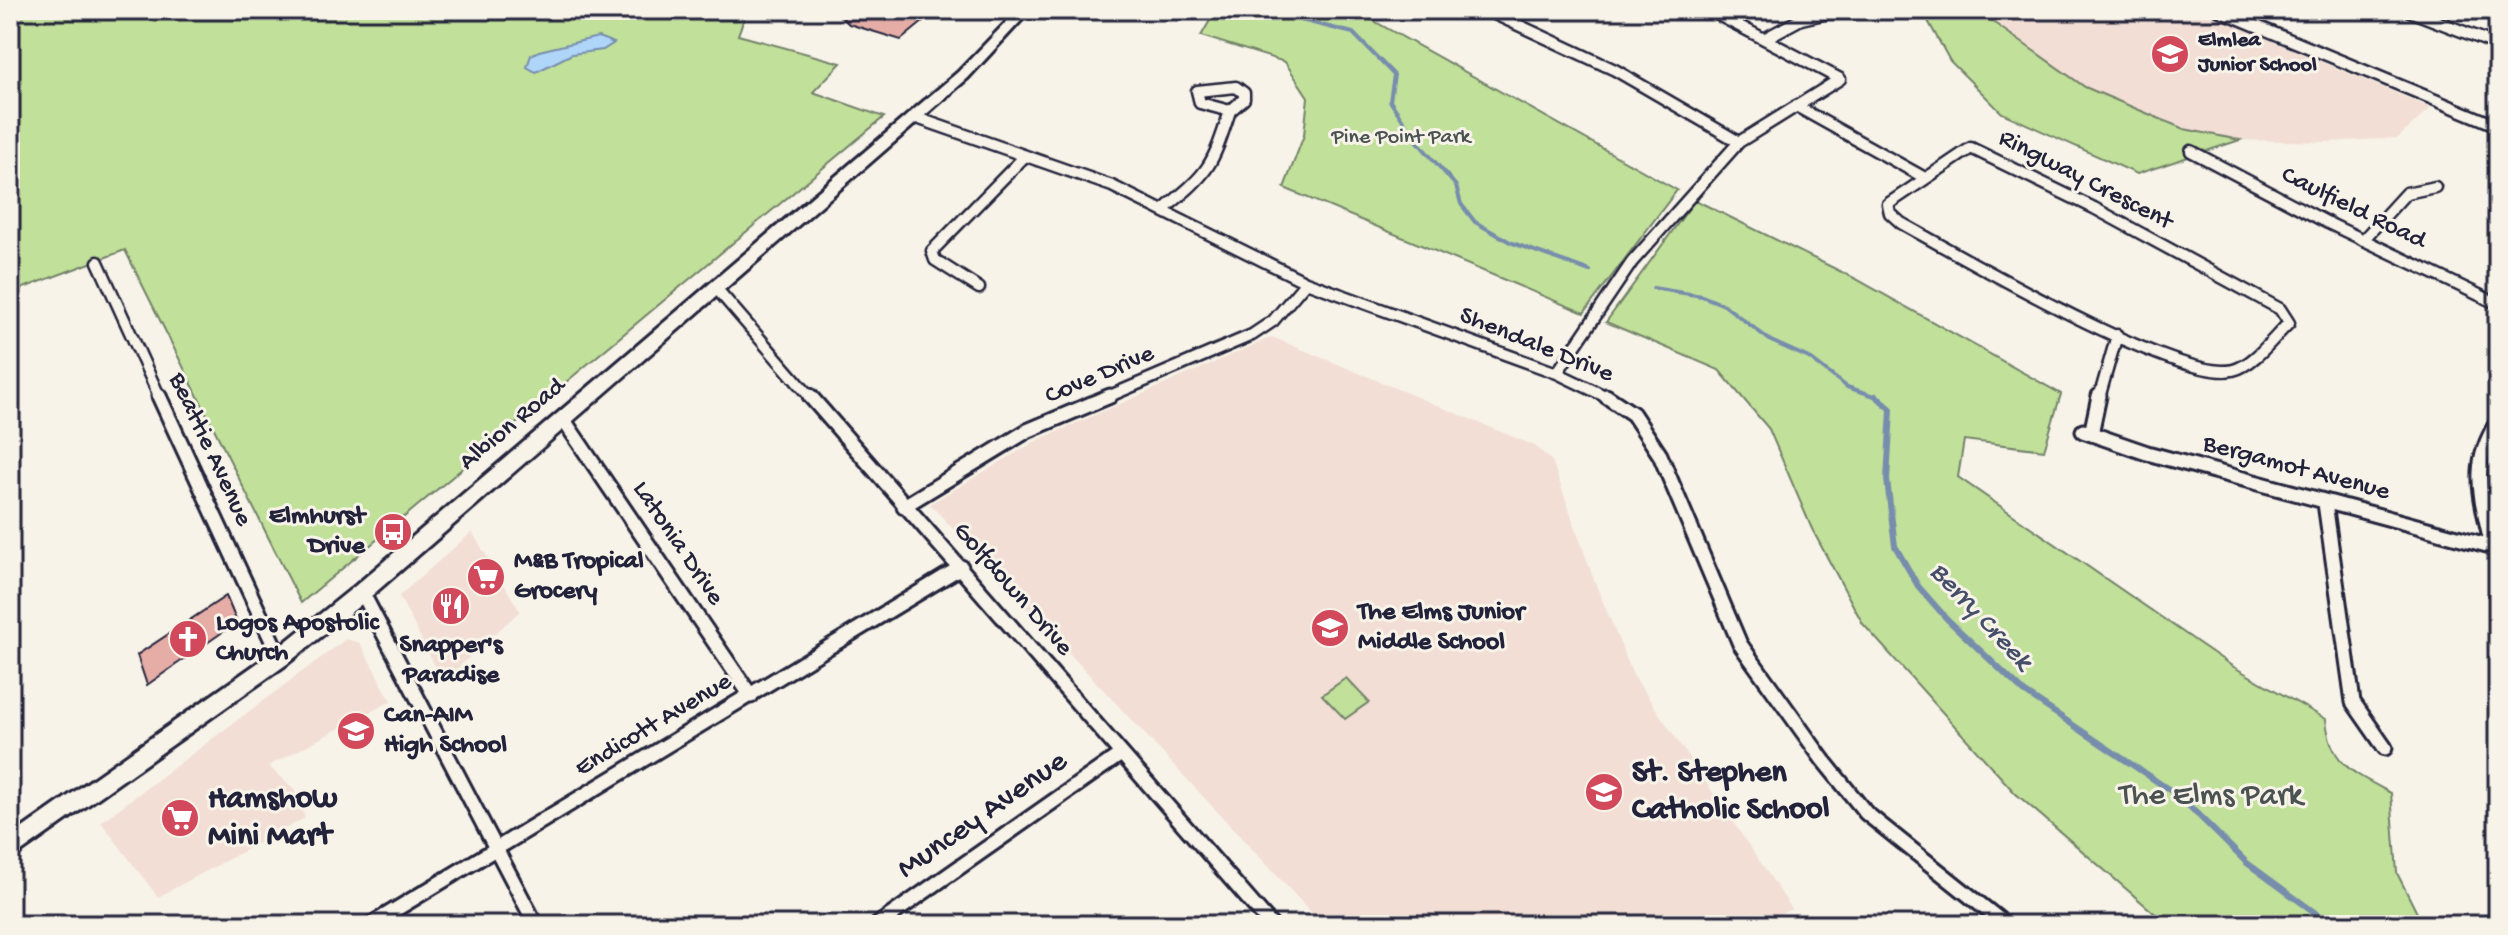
<svg xmlns="http://www.w3.org/2000/svg" width="2508" height="935" font-family="'Gochi Hand',sans-serif">
	<style>
		.built { fill: #f2ded4 }
		.green { fill: #c1e099; stroke: #72816a; stroke-width: 2 }
		.water { fill: #afd5f8; stroke: #778dac; stroke-width: 2 }
		.lines { fill: none; stroke-linecap: round; stroke-linejoin: round }
		.stream-far1 { stroke: #778dac; stroke-width: 4 }
		.stream { stroke: #778dac; stroke-width: 6 }
		.building { fill: #e6aca6; stroke: #22223b; stroke-width: 2 }
		.street-far1-casing { stroke: #22223b; stroke-width: 15 }
		.street-casing { stroke: #22223b; stroke-width: 19 }
		.secondary-casing { stroke: #22223b; stroke-width: 6 }
		.street-far1 { stroke: #f7f3e8; stroke-width: 10 }
		.street { stroke: #f7f3e8; stroke-width: 13 }
		.secondary { fill: #f7f3e8; fill-rule: evenodd }
		.labels { text-anchor: middle; dominant-baseline: central; stroke-width: 6; stroke-linejoin: round; paint-order: stroke }
		.far-poi-label { font-size: 22px; font-weight: bold; fill: #22223b; stroke: #f7f3e8; text-anchor: start }
		.far-park-label { font-size: 22px; fill: #4a5252; stroke: #f7f3e8 }
		.street-label { font-size: 26px; fill: #22223b; stroke: #f7f3e8 }
		.poi-label { font-size: 26px; font-weight: bold; fill: #22223b; stroke: #f7f3e8; text-anchor: start }
		.water-label { font-size: 28px; font-style: italic; fill: #454f6a; stroke: #f7f3e8 }
		.near-poi-label { font-size: 32px; font-weight: bold; fill: #22223b; stroke: #f7f3e8; text-anchor: start }
		.near-park-label { font-size: 32px; fill: #4a5252; stroke: #f7f3e8 }
		.near-street-label { font-size: 32px; fill: #22223b; stroke: #f7f3e8 }
	</style>
	<rect width="100%" height="100%" fill="#f7f3e8"/>
	<filter id="ink" filterUnits="userSpaceOnUse"><feTurbulence type="fractalNoise" baseFrequency=".0125" numOctaves="2"/><feDisplacementMap in="SourceGraphic" scale="16" xChannelSelector="R" yChannelSelector="G"/><feConvolveMatrix kernelMatrix="1 2 1 2 8 2 1 2 1" color-interpolation-filters="sRGB"/></filter>
	<g filter="url(#ink)">
		<path class="built" d="M1988,10h211l232,98 -33,30 -72,4 -86,-2 -56,-11 -99,-42 -95,-67z
			M1272,337l263,109 17,15 42,119 39,95 159,234 -40,16h-429l-393,-421 106,-63z
			M472,532l48,79 -77,70 -44,-85z
			M346,639l14,4 31,58 -123,65 26,23 11,29 -147,79 -57,-75z"/>
		<path class="green" d="M10,10h737l-9,25 103,28 -28,29 71,25 -583,486 -176,-353 -115,43z
			M1216,10h138l323,180 -93,123 -300,-125 20,-53 4,-38 -23,-35 -84,-26z
			M1922,10h66l2,10 95,67 99,42 56,11 -103,34 -135,-61 -52,-52z
			M1695,200l163,80 203,114 -17,56 -80,-10 -6,37 274,189 94,53c4,46 28,54 65,74l6,80 26,52h-255l-153,-132 -152,-169 -51,-95 -43,-100 -50,-59 -113,-48z
			M1346,678l23,24 -24,17 -23,-24z"/>
		<path class="water" d="M598,37l16,6 -11,7 -31,4 -36,18 -9,-5 4,-12 8,-4z"/>
		<g class="lines">
			<path class="stream-far1" d="M1283,10l18,10 52,13 41,42 -4,26 27,40 39,45 5,18 14,18 35,20 80,29
				M1653,288l49,8 22,9 47,36 38,17 38,29 34,11"/>
			<path class="stream" d="M1876,396l15,13 -4,71 8,66 23,40 29,33 77,73 156,105 67,66 85,62"/>
		</g>
		<path class="building" d="M834,10h49l41,11 -23,19 -52,-16z
			M226,596l11,26 -90,63 -10,-30z"/>
		<g class="lines">
			<defs>
				<path id="street-far1" d="M1486,10l129,60 124,72
					M2218,10l280,116
					M2407,10l91,35
					M1764,39l37,-20 40,-9
					M1236,87l8,6v6l-14,12 -30,-8 -3,-12z
					M1796,106l129,72
					M914,117l198,69 194,96 251,91 52,25
					M1971,148l123,60 186,101 9,14c-15,14 -35,42 -56,47 -55,13 -274,-115 -332,-147l-11,-10 -2,-9z
					M2191,151l137,72 170,81
					M1163,210c47,-39 48,-41 67,-99
					M2363,240l43,-47 29,-6
					M98,262l62,136
					M716,288l95,110
					M979,288l-44,-28 -3,-9 93,-95
					M1557,373l75,-111 107,-120 101,-63 -131,-69
					M1105,398l147,-63 21,-14 33,-39
					M2099,398l18,-63"/>
				<path id="street" d="M159,396l121,262
					M810,396l461,529
					M1606,396l27,18 27,41 80,189 83,116 43,53 140,112
					M563,419l188,277
					M2083,431l64,22 351,95
					M2091,434l8,-38
					M2325,503l28,199 32,46
					M904,506l123,-75 83,-35
					M2492,547c-10,-51 -24,-79 6,-126
					M362,592l174,333
					M370,925l591,-358
					M877,925l244,-171"/>
				<path id="secondary" d="M1018,10h13l-63,68 -599,520 -82,66 -277,196v-23l263,-185 82,-66 603,-514z"/>
			</defs>
			<use href="#street-far1" class="street-far1-casing"/>
			<use href="#street" class="street-casing"/>
			<use href="#secondary" class="secondary-casing"/>
			<use href="#street-far1" class="street-far1"/>
			<use href="#street" class="street"/>
			<use href="#secondary" class="secondary"/>
		</g>
	</g>
	<defs>
		<symbol id="school-disc" viewBox="-11 -11 22 22"><circle r="9.5" fill="#d1495b" stroke="#f7f3e8"/><path d="M0-5L7-2L0 1L-7-2ZM-4 1L0 2.5L4 1V4Q0 6-4 4Z" fill="#fff"/></symbol>
		<symbol id="bus-disc" viewBox="-11 -11 22 22"><circle r="9.5" fill="#d1495b" stroke="#f7f3e8"/><path d="M-5-6H5V4H4V6H2V4H-2V6H-4V4H-5ZM-3.5-4V0h7V-4ZM-3.5 1.2v1.5H-2V1.2ZM2 1.2v1.5H3.5V1.2Z" fill="#fff"/></symbol>
		<symbol id="supermarket-disc" viewBox="-11 -11 22 22"><circle r="9.5" fill="#d1495b" stroke="#f7f3e8"/><path d="M-6-5.5h2.5l.6 2H6L4.5 2H-2.5L-4.4-4H-6ZM-1.5 3.2a1.3 1.3 0 1 0 .1 0ZM3 3.2a1.3 1.3 0 1 0 .1 0Z" fill="#fff"/></symbol>
		<symbol id="restaurant-disc" viewBox="-11 -11 22 22"><circle r="9.5" fill="#d1495b" stroke="#f7f3e8"/><path d="M-5-6h1v4h1v-4h1v4h1v-4h1v5L-1.5 .5V6h-2V.5L-5-1ZM5-6V6H3V1.5H1.5Q1.5-4 5-6Z" fill="#fff"/></symbol>
		<symbol id="church-disc" viewBox="-11 -11 22 22"><circle r="9.5" fill="#d1495b" stroke="#f7f3e8"/><path d="M-1.2-6h2.4v3.5h3.3v2.4h-3.3V6h-2.4V-.1h-3.3v-2.4h3.3Z" fill="#fff"/></symbol>
	</defs>
	<g fill-rule="evenodd">
		<use href="#school-disc" x="2148" y="32" width="44" height="44"/>
		<use href="#bus-disc" x="371" y="510" width="44" height="44"/>
		<use href="#supermarket-disc" x="464" y="555" width="44" height="44"/>
		<use href="#restaurant-disc" x="429" y="584" width="44" height="44"/>
		<use href="#school-disc" x="1308" y="606" width="44" height="44"/>
		<use href="#church-disc" x="166" y="617" width="44" height="44"/>
		<use href="#school-disc" x="334" y="709" width="44" height="44"/>
		<use href="#school-disc" x="1582" y="770" width="44" height="44"/>
		<use href="#supermarket-disc" x="158" y="796" width="44" height="44"/>
	</g>
	<g class="labels">
		<g class="far-poi-label">
			<text x="2198" y="41">Elmlea<tspan x="2198" dy="25">Junior School</tspan></text>
		</g>
		<g class="far-park-label">
			<text x="1401" y="138">Pine Point Park</text>
		</g>
		<g class="street-label">
			<text transform="translate(2085 181) rotate(27)">Ringway Crescent</text>
			<text transform="translate(2353 209) rotate(26)">Caulfield Road</text>
			<text transform="translate(1536 346) rotate(22)">Shendale Drive</text>
			<text transform="translate(1100 376) rotate(-23)">Cove Drive</text>
			<text transform="translate(513 425) rotate(-40)">Albion Road</text>
			<text transform="translate(209 450) rotate(65)">Beattie Avenue</text>
			<text transform="translate(2296 469) rotate(15)">Bergamot Avenue</text>
			<text transform="translate(677 544) rotate(56)">Latonia Drive</text>
			<text transform="translate(1012 590) rotate(49)">Golfdown Drive</text>
			<text transform="translate(654 726) rotate(-31)">Endicott Avenue</text>
		</g>
		<g class="poi-label">
			<text x="365" y="517" text-anchor="end">Elmhurst<tspan x="365" dy="30">Drive</tspan></text>
			<text x="514" y="562">M&amp;B Tropical<tspan x="514" dy="30">Grocery</tspan></text>
			<text x="1358" y="613">The Elms Junior<tspan x="1358" dy="30">Middle School</tspan></text>
			<text x="216" y="624">Logos Apostolic<tspan x="216" dy="30">Church</tspan></text>
			<text x="451" y="646" text-anchor="middle">Snapper's<tspan x="451" dy="30">Paradise</tspan></text>
			<text x="384" y="716">Can-AIM<tspan x="384" dy="30">High School</tspan></text>
		</g>
		<g class="water-label">
			<text transform="translate(1980 617) rotate(47)">Berry Creek</text>
		</g>
		<g class="near-poi-label">
			<text x="1632" y="774">St. Stephen<tspan x="1632" dy="37">Catholic School</tspan></text>
			<text x="208" y="800">Hamshow<tspan x="208" dy="37">Mini Mart</tspan></text>
		</g>
		<g class="near-park-label">
			<text x="2211" y="797">The Elms Park</text>
		</g>
		<g class="near-street-label">
			<text transform="translate(983 816) rotate(-35)">Muncey Avenue</text>
		</g>
	</g>
	<rect width="2508" height="935" fill="none" stroke="#f7f3e8" stroke-width="40"/>
	<rect x="20" y="20" width="2468" height="895" fill="none" stroke="#22223b" stroke-width="3" filter="url(#ink)"/>
</svg>
